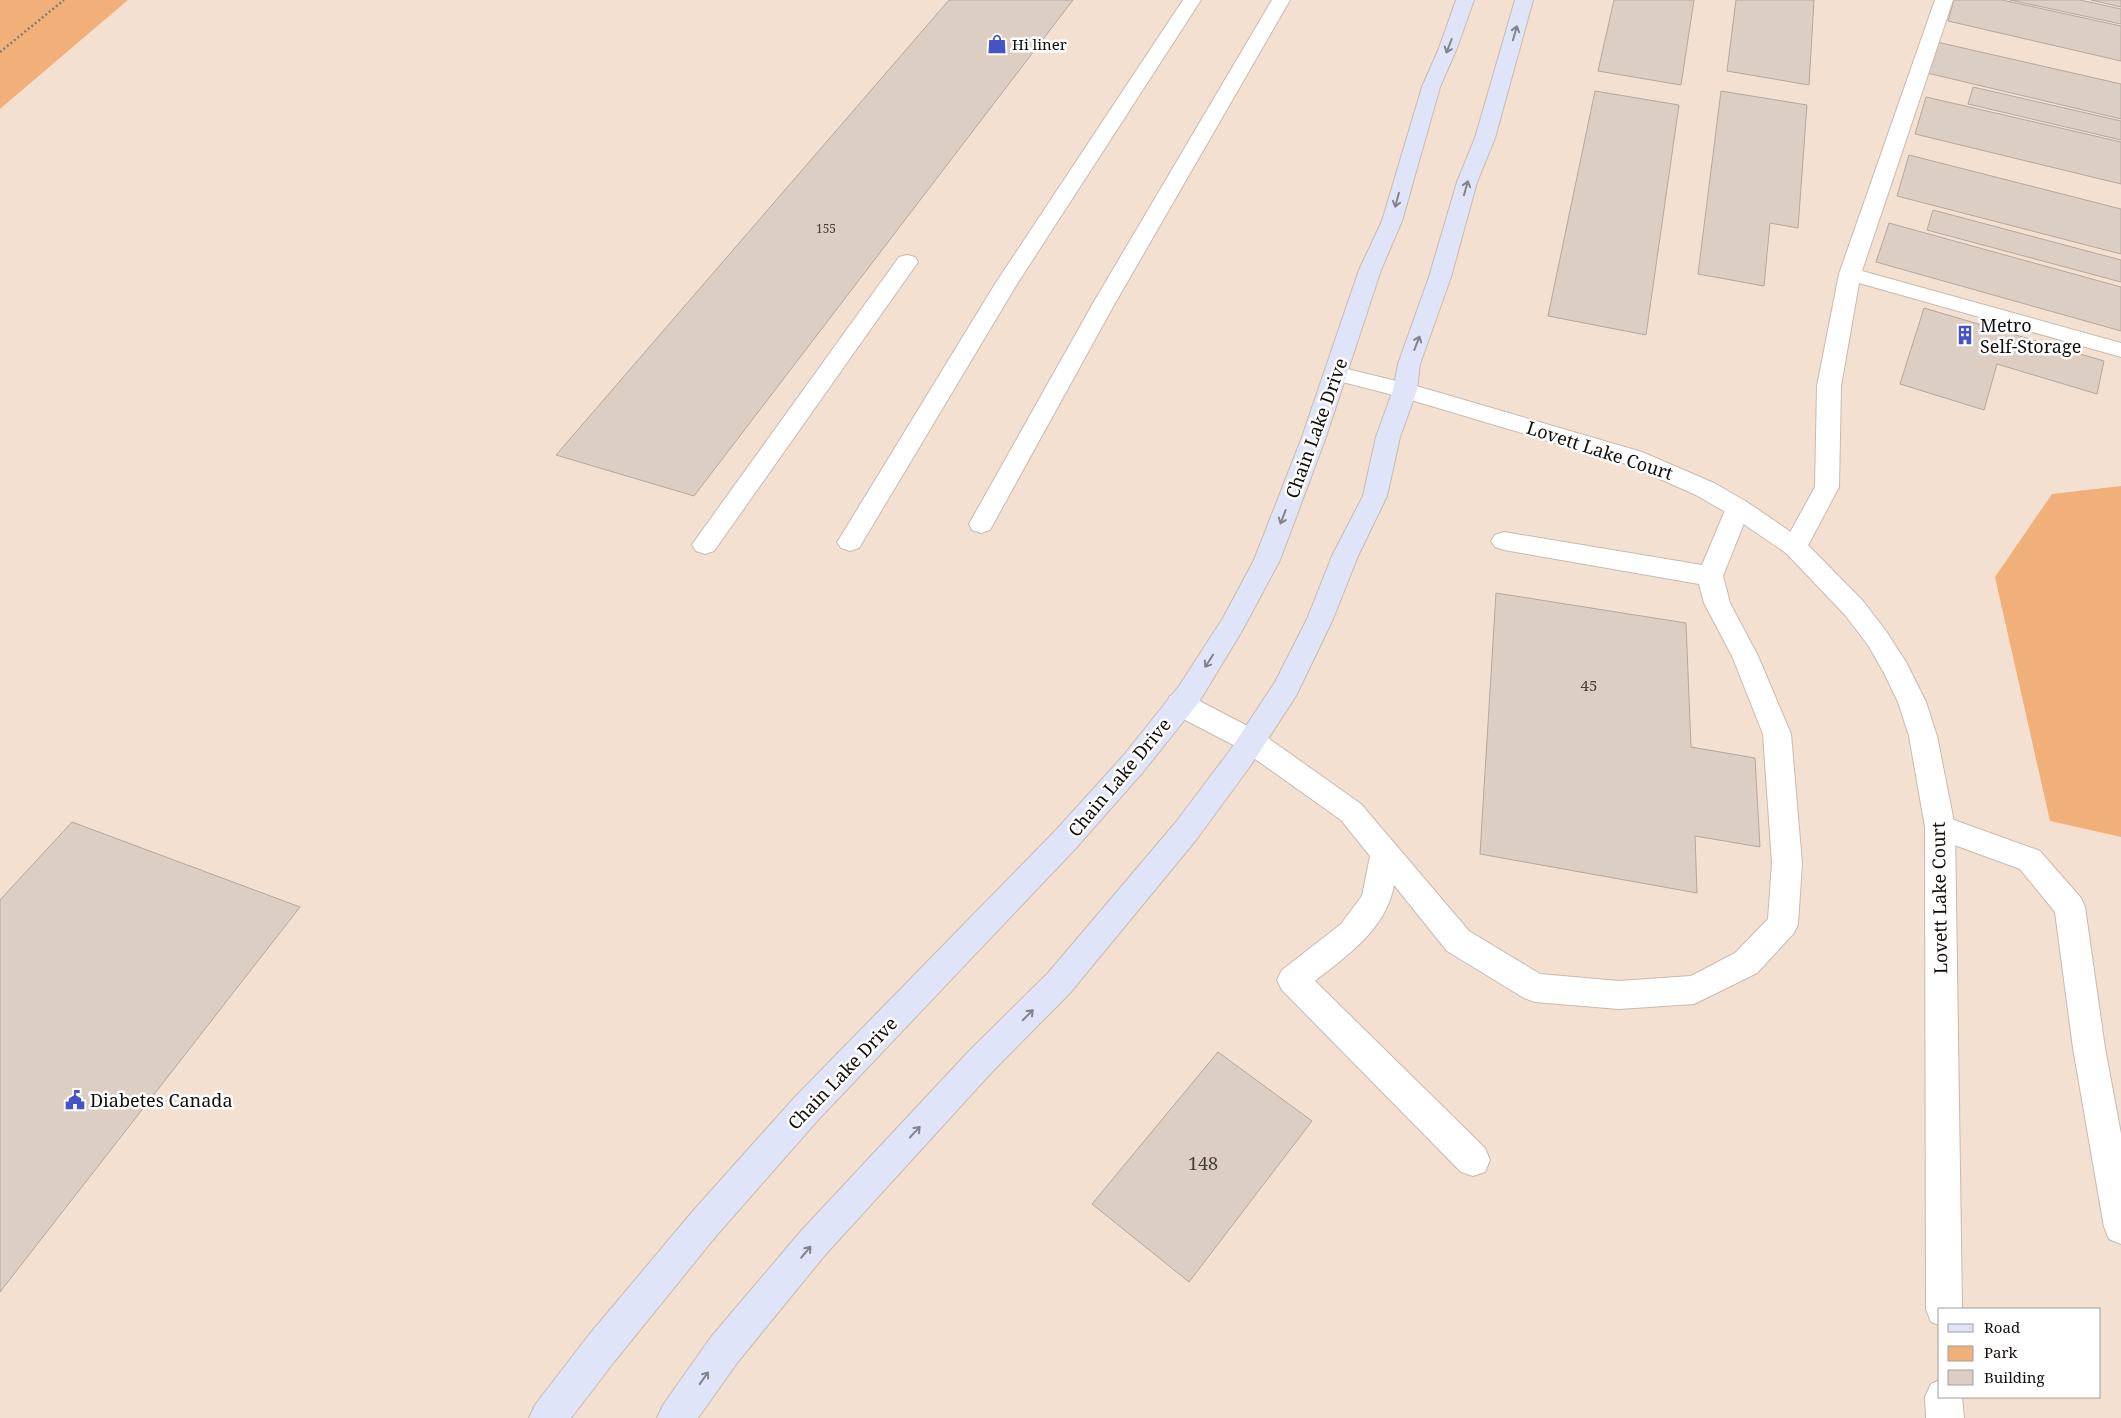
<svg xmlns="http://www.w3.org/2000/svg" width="2121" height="1418" font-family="'Noto Serif',serif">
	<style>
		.built { fill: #f4e0d0; fill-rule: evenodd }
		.green { fill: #f1af79 }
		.building { fill: #dccec3; stroke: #b5a79d }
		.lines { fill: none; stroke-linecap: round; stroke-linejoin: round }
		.lane-casing { stroke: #c8baaf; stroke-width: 2 }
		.street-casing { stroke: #c8baaf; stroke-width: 2 }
		.secondary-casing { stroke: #c8baaf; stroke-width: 2 }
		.path { stroke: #857b74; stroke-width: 2.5; stroke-dasharray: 2 2.5; stroke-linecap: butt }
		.lane { fill: #fff; fill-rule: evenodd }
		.street { fill: #fff; fill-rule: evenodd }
		.secondary { fill: #dfe4f8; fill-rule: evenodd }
		.oneway { stroke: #83838d }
		.labels { text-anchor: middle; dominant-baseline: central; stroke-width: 5; stroke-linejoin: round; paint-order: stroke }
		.far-number-label { font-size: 12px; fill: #443d38 }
		.far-poi-label { font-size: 15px; fill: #120d0a; stroke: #fff; text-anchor: start }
		.number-label { font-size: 15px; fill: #443d38 }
		.poi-label { font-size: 18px; fill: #120d0a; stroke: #fff; text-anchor: start }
		.street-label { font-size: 18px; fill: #120d0a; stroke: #fff }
		.near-number-label { font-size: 18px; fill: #443d38 }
	</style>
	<rect width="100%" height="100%" fill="#fcede2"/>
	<path class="built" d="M128,0h1993v486l-69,8 -2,327 71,16v581h-2121v-1309zM1940,1309h160v88h-160z"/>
	<path class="green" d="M0,0h128l-128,109z
		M2121,486v351l-71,-16 -55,-244 57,-83z"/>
	<path class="building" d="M949,0h124l-379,496 -138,-41z
		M1614,0h80l-13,85 -83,-14z
		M1736,0h78l-5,85 -82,-14z
		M1954,0h48l119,26v35l-173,-40z
		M2010,0h70l41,9v15z
		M2091,0h30v7z
		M1937,42l184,42v35l-194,-46z
		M1973,87l148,34v19l-153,-36z
		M1595,91l84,14 -33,230 -98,-19z
		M1721,91l86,14 -9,123 -28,-5 -6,63 -66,-12z
		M1926,97l195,45v42l-206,-50z
		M1909,155l212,54v45l-224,-58z
		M1933,210l188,50v22l-194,-52z
		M1889,223l232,64v44l-245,-69z
		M1924,308l180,53 -7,33 -100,-30 -13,46 -84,-26z
		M1496,593l190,30 5,124 64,11 5,89 -65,-11 2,57 -217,-39z
		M72,822l228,85 -300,385v-392z
		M1218,1052l94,69 -123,161 -97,-78z"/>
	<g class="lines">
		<defs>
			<path id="lane" d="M1183,0h18l-184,284 -158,264 -9,3 -9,-3 -4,-6 4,-6 154,-252z
				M1272,0h18l-176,305 -124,225 -9,3 -9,-3 -3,-6 123,-219z
				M1935,0h18l-91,271 259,72v14l-262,-74 -18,103 -2,101 -35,66 -9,3 -9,-3 -4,-6 33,-60 2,-101 22,-112z
				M907,255l8,2 3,5 -204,289 -9,3 -9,-3 -4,-6 4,-6 203,-282z
				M1738,499l9,3 3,6 -27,68 7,27 28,53 33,78 11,129 -4,61 -4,9 -37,40 -63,31 -75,5 -84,-7 -11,-4 -77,-47 -53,-66c-8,44 -46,70 -79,96l170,167 5,12 -5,12 -12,4 -12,-4 -179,-182 -5,-10 5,-10 59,-46 21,-28 8,-40 -29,-36 -100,-71 -71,-37 -4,-8 4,-8 10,-3 10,3 71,37 100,71 108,127 71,43 79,7 72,-5 44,-23 33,-34 4,-56 -9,-129 -31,-78 -28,-53 -5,-19 -195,-34 -9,-3 -4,-6 4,-6 9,-3 198,33 24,-57 3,-6z
				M1940,815l100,36 41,47 4,9 20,141 16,86v110l-12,-5 -5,-12 -31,-179 -18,-136 -35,-43 -90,-33 -5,-9 5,-9z"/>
			<path id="street" d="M1335,366l78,19 229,67 72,31 33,19 57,39 59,60 23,30 20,31 20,40 11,34 18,91 7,482h-22v16l-9,-3 -5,-13 -1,-482 -16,-91 -11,-34 -14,-29 -16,-28 -23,-30 -59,-62 -57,-39 -33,-19 -70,-31 -225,-67 -74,-19 -3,-5 3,-5z
				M1940,1380v17h22l2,21h-38l-1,-21 6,-13z"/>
			<path id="secondary" d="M1456,0h18l-17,48 -17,39 -38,134 -21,49 -55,167 -46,123 -38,71 -43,71 -56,70 -67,76 -258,272 -102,116 -102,126 -43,56h-42l6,-13 53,-69 104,-124 102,-114 262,-268 67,-74 56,-70 44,-68 31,-58 48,-123 57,-167 23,-49 40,-134 17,-39z
				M1515,0h18l-38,138 -18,44 -26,95 -31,87 -3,26 -17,47 -13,59 -29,60 -25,63 -37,77 -45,69 -55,75 -126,153 -79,80 -166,182 -88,108 -39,55h-41l6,-13 48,-68 90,-106 168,-180 79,-78 128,-151 55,-73 44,-67 32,-63 25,-63 31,-60 13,-59 17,-47 5,-26 31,-87 28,-95 18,-44z"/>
		</defs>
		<use href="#lane" class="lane-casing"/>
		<use href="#street" class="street-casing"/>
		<use href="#secondary" class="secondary-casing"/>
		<path class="path" d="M0,52l64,-52"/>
		<use href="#lane" class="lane"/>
		<use href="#street" class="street"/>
		<use href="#secondary" class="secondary"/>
	</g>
	<defs><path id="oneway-shaft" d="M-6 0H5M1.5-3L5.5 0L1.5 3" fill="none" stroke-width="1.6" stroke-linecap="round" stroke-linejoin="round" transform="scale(1.25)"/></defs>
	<g class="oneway">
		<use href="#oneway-shaft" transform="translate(1515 33) rotate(-74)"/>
		<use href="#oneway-shaft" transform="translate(1449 46) rotate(111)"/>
		<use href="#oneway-shaft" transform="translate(1466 188) rotate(-74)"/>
		<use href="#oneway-shaft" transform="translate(1397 200) rotate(105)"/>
		<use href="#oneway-shaft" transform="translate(1417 343) rotate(-69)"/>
		<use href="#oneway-shaft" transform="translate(1283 517) rotate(111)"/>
		<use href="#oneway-shaft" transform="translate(1209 661) rotate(123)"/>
		<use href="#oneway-shaft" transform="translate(1028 1015) rotate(-45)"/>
		<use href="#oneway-shaft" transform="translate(915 1132) rotate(-47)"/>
		<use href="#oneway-shaft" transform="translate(806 1252) rotate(-50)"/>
		<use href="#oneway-shaft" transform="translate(704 1378) rotate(-55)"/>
	</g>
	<defs>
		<symbol id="shop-bare" viewBox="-9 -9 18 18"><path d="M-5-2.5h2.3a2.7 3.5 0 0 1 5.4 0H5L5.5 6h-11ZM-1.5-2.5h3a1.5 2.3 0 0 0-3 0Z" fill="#4553c7" stroke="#fff" stroke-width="2.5" paint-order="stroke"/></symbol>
		<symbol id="building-bare" viewBox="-9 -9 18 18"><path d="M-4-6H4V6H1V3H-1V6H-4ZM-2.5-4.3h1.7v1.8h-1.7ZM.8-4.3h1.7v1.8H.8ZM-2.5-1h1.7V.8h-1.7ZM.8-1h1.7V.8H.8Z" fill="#4553c7" stroke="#fff" stroke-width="2.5" paint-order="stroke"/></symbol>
		<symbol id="civic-bare" viewBox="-9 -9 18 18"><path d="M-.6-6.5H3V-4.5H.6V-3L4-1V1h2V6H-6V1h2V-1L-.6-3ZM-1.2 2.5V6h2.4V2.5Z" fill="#4553c7" stroke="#fff" stroke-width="2.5" paint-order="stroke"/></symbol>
	</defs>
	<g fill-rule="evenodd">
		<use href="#shop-bare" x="983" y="30" width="28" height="28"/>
		<use href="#building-bare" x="1951" y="321" width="28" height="28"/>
		<use href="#civic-bare" x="61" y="1086" width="28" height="28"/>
	</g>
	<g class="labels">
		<g class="far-number-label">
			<text x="826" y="228">155</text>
		</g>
		<g class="far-poi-label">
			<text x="1012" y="44">Hi liner</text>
		</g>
		<g class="number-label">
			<text x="1589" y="685">45</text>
		</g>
		<g class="poi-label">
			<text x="1980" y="325">Metro<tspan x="1980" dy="21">Self-Storage</tspan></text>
			<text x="90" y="1100">Diabetes Canada</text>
		</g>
		<g class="street-label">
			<text transform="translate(1316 428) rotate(-70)">Chain Lake Drive</text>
			<text transform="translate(1600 450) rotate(18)">Lovett Lake Court</text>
			<text transform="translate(1119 777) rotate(-50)">Chain Lake Drive</text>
			<text transform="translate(1939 898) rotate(-91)">Lovett Lake Court</text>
			<text transform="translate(842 1073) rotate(-46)">Chain Lake Drive</text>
		</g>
		<g class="near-number-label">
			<text x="1203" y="1163">148</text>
		</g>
	</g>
	<rect x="1938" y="1308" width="162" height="90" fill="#ffffff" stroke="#a09e9d"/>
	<rect x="1948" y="1324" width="25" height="8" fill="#dfe4f8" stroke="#a09e9d"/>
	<text x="1984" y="1333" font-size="15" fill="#120d0a">Road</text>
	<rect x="1948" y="1346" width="25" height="15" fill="#f1af79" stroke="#a09e9d"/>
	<text x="1984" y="1358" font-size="15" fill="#120d0a">Park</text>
	<rect x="1948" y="1370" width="25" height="15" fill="#dccec3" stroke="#a09e9d"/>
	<text x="1984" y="1383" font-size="15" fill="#120d0a">Building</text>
</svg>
